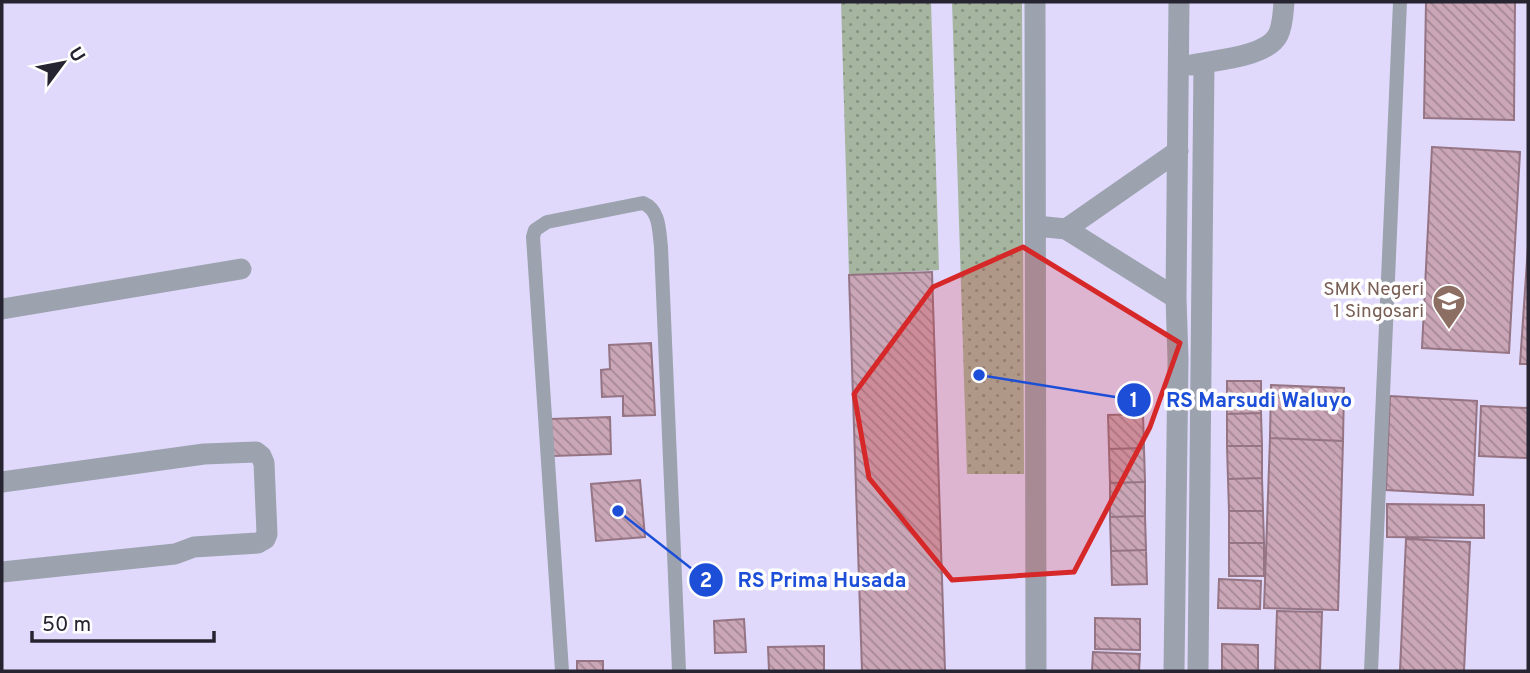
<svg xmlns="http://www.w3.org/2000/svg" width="1530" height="673" font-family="Overpass,sans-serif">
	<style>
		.garden { fill: url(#garden-dots) }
		.building { fill: url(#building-back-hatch); stroke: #957484; stroke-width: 2 }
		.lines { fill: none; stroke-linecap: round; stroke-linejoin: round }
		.service { stroke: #9ca3af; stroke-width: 14 }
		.minor { stroke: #9ca3af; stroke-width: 21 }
		.marked { fill: #d62828; fill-opacity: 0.2; stroke: #d62828; stroke-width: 5; stroke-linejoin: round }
		.labels { text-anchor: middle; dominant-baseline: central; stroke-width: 7; stroke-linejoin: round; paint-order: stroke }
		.education-label { font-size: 19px; fill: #785e54; stroke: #fff; text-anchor: end }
		.leader { fill: none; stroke: #1d4ed8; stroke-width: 2.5 }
		.callout-dot { fill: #1d4ed8; stroke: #fff; stroke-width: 2.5 }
		.mark-label { font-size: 21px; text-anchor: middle; font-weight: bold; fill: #fff }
		.callout-label { font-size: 21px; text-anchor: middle; font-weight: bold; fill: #1d4ed8; stroke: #fff; stroke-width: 7; stroke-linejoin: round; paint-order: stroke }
	</style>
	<defs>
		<pattern id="garden-dots" width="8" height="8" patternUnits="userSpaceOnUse" patternTransform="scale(1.75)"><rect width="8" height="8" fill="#a5b59f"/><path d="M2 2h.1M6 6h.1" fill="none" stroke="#869382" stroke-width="1.8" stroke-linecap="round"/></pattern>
		<pattern id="building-back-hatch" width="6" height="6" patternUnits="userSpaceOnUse" patternTransform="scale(1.75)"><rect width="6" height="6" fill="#caa6b7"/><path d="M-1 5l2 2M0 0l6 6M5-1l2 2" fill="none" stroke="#a48795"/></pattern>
	</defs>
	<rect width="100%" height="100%" fill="#e0d9fc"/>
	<path class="garden" d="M841,2h90l8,268 -90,5z
		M952,2h70l2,472h-57z"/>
	<path class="building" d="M1426,2h89l-1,118 -90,-2z
		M1432,147l88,5 -11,201 -87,-5z
		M1528,246v118h-8z
		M932,272l13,399h-83l-13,-396z
		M651,343l4,72 -32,1v-20l-21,1 -1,-27 9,-1 -1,-24z
		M1227,381h34v32l-34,1z
		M1271,385l73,3 -1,53 -73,-3z
		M1390,396l87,5 -4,94 -87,-5z
		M1481,406l47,2v50l-49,-2z
		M1261,413l1,33h-35v-32z
		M1143,414l1,34 -35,1 -1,-34z
		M610,417l1,37 -58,2 -2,-37z
		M1270,438l73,3 -5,169 -74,-2z
		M1227,446h35v32l-34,1z
		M1144,448l1,34 -35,1 -1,-34z
		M1262,478l1,33h-34l-1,-32z
		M640,480l5,57 -49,4 -5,-57z
		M1145,482v34l-35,1v-34z
		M1387,504l97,1v33l-97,-1z
		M1229,511h34l1,32h-35z
		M1145,516l1,34 -35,1 -1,-34z
		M1406,539l64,3 -6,129h-64z
		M1229,543h35v33h-35z
		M1146,550l1,34 -35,1 -1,-34z
		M1219,579l42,2 -1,28 -42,-1z
		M1277,611l45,1 -2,59h-45z
		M1095,618l45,1v31l-45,-1z
		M744,619l2,33 -31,1 -1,-32z
		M1222,644l36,1v26h-36z
		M824,646v25h-55l-1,-24z
		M1093,652l47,2 -1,17h-47z
		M577,661h26v10h-26z"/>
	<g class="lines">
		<path class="service" d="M562,671l-29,-434 2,-7 12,-8 96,-19c17,7 16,28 18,44l18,424
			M1371,671l29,-669"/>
		<path class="minor" d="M1035,2l1,669
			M1191,65c24,-5 76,-8 87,-30 5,-10 5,-22 6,-33
			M1036,226l30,3 110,69
			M1066,229l112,-78
			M2,309l239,-40
			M2,482l202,-28 52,-2 5,4 3,7 3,71 -2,5 -7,4 -64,4 -19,7 -173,18
			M1174,671l4,-312 -2,-61 3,-296
			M1198,671l6,-608"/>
	</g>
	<path class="marked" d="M1023,247l157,96 -30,84 -76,145 -122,8 -83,-102 -15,-84 79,-107z"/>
	<defs>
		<symbol id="school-pin" viewBox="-11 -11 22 30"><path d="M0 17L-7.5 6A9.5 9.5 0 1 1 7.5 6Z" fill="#8d6e63" stroke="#fff"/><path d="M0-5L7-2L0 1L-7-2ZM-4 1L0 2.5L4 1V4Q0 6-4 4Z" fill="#fff"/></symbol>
	</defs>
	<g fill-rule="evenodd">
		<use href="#school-pin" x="1430" y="282" width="38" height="52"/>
	</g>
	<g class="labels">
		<g class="education-label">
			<text x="1424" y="290">SMK Negeri<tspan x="1424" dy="22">1 Singosari</tspan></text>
		</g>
	</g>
	<path class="leader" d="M979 375L1134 400M618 511L706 580"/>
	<g class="callout-dot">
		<circle cx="979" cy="375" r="7"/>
		<circle cx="618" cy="511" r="7"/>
		<circle cx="1134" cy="400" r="18"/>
		<circle cx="706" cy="580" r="18"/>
	</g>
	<g class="mark-label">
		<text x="1134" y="407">1</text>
		<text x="706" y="587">2</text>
	</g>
	<g class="callout-label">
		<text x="1259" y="407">RS Marsudi Waluyo</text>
		<text x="822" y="587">RS Prima Husada</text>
	</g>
	<rect width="1530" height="673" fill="none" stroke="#272431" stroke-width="7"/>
	<g transform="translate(63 63) rotate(58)" stroke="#ffffff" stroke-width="5" paint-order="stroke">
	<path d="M0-5L12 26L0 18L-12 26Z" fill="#272431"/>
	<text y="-10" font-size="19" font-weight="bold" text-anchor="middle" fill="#272431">U</text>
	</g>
	<path d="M32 631v10h182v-10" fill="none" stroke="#272431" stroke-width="3.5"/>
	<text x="42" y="631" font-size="21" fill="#272431" stroke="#ffffff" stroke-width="5" paint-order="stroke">50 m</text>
</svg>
